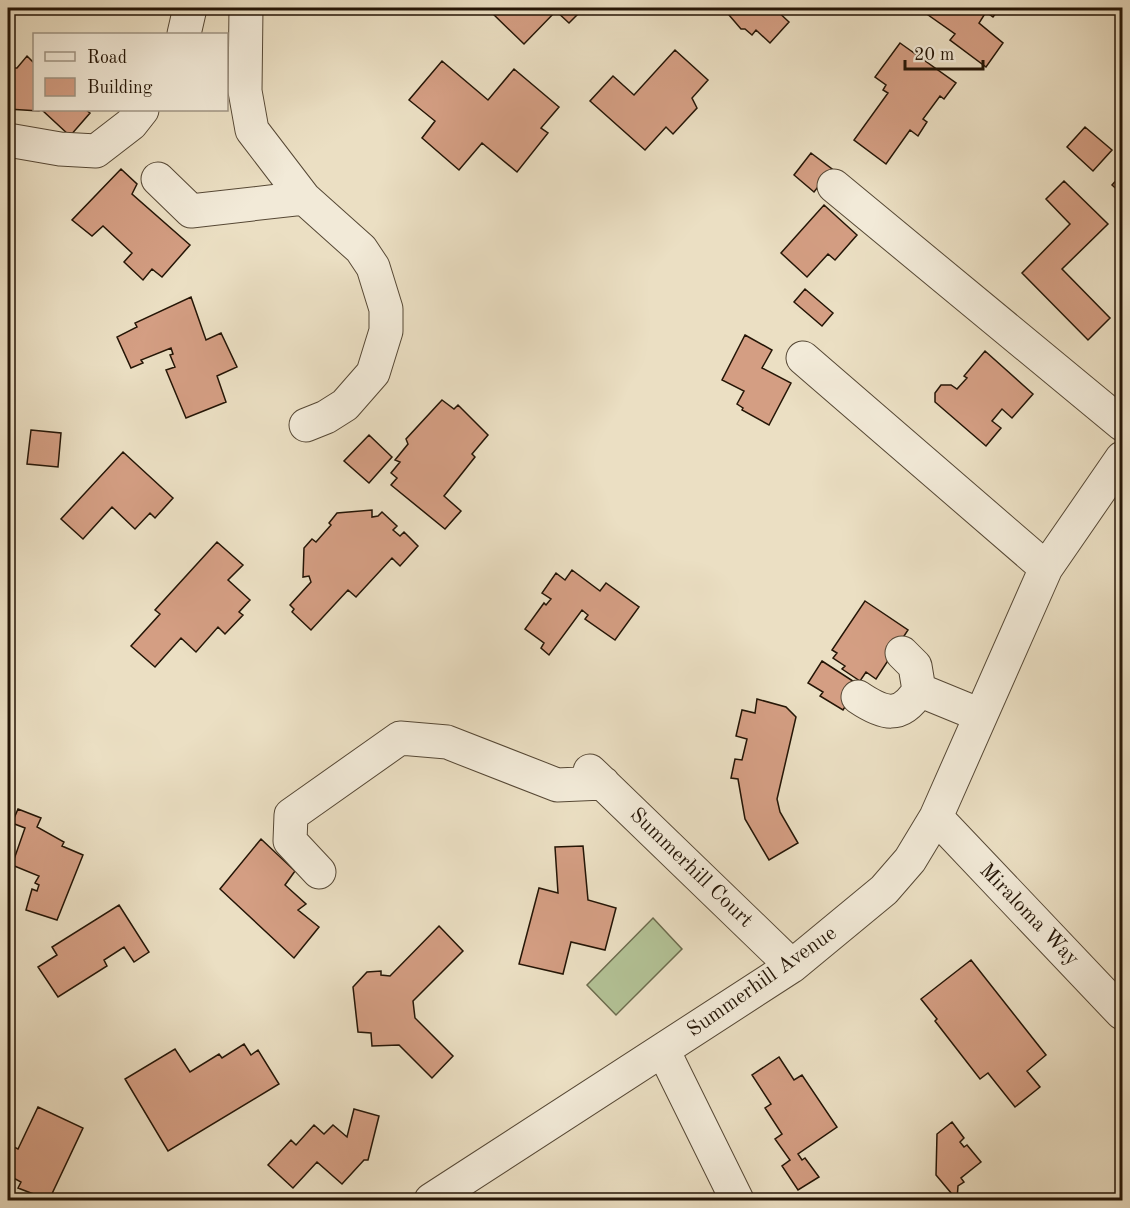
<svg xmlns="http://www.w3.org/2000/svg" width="1130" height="1208" font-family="'Old Standard TT',serif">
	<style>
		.green { fill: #b3c296; stroke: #6c6c4e; stroke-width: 1.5 }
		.building { fill: #d49e83; stroke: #241506; stroke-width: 1.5 }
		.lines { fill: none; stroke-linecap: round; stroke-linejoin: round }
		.minor-casing { stroke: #564835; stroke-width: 35 }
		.minor { stroke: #f2ead8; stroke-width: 33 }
		.labels { text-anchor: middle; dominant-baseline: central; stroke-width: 5; stroke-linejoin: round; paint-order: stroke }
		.street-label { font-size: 21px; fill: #241506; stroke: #f2ead8 }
	</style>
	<rect width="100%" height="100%" fill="#ebdfc3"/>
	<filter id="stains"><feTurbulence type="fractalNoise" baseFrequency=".00333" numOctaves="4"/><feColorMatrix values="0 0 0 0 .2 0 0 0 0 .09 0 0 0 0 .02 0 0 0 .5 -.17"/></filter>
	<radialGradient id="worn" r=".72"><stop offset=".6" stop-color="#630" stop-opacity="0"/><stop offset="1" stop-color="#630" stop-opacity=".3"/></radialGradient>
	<path class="green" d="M653,918l29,31 -66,66 -29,-30z"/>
	<path class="building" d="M495,8h89l-15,15 -13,-12 -32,33 -33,-32z
		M723,8h51l15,14 -19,21 -14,-13 -4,5 -7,-6h-4z
		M923,8h77l-7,9 -7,-5 -7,11 24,20 -17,24 -36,-27 5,-6 -34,-24z
		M900,43l56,40 -12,16 -4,-3 -17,23 4,3 -9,14 -8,-6 -24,34 -32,-24 34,-47 -5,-3 3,-5 -11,-8z
		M675,50l33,30 -16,18 5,10 -24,26 -7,-7 -21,23 -55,-49 23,-25 21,19z
		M27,56l7,7v47h6l-1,1 -31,-2v-41h9z
		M442,61l46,39 26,-31 45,38 -18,21 7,5 -31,39 -35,-29 -23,27 -37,-32 13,-17 -26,-21z
		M42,110h44l4,3 -20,23z
		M1085,127l27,23 -19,21 -26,-24z
		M811,153l21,16 -18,23 -20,-17z
		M121,169l16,15 -5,10 58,51 -28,32 -10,-8 -9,11 -19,-18 8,-9 -29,-27 -11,10 -20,-16z
		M1122,174v20l-10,-9z
		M1064,181l44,43 -46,45 48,49 -22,22 -66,-67 48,-49 -24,-25z
		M824,205l33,30 -22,25 -7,-6 -21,23 -26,-24z
		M805,289l28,24 -11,13 -28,-24z
		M191,297l15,43 15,-7 16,34 -20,9 9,26 -40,16 -20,-48 9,-3 -5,-12 3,-1 -2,-6 -30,12 2,3 -12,5 -14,-31 20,-10 -2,-4z
		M745,335l27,15 -10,18 29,15 -22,42 -27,-15 1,-2 -6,-4 7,-13 -22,-11z
		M985,351l48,43 -21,24 -10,-9 -10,12 9,7 -15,18 -51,-44v-9l6,-8h10l6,4 10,-11 -3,-2z
		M442,400l12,9 4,-4 30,30 -16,19 3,3 -31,39 17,15 -16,18 -54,-44 6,-7 -6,-5 9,-11 -5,-2 13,-16 -2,-5z
		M31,430l30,3 -3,34 -31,-3z
		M369,435l23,22 -23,26 -25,-22z
		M123,452l50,46 -18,20 -5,-5 -15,16 -23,-22 -29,32 -22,-20z
		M372,510v7l6,-1 4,-4 15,14 -4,4 7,6 4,-4 14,14 -18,20 -8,-8 -36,39 -8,-7 -37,40 -19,-18 2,-3 -4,-4 21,-23 -2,-6 -6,1 1,-29 8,-9 4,3 15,-17 -2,-2 8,-10z
		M217,542l26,23 -15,15 22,20 -11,12 4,3 -18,19 -7,-7 -22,25 -15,-14 -26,29 -24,-21 29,-32 -5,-4z
		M572,570l28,21 6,-8 33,24 -24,33 -30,-21 3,-4 -6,-5 -33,45 -8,-7 3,-5 -19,-14 19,-26 2,2 5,-6 -9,-6 14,-20 9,7z
		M865,601l43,29 -32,49 -10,-7 -6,9 -18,-12 3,-3 -12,-8 4,-5 -5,-3z
		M822,661l37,24 -16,25 -23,-14 3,-4 -15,-9z
		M757,699l29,8 10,10 -19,82 3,13 18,31 -29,17 -24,-41 -7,-40 -7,-1 4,-19 7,1 5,-21 -11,-3 6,-26 13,3z
		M18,809l23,9 -4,9 27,15 -2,4 21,9 -26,65 -31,-10 6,-21 5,2 2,-6 -4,-2 4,-7 -27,-11 13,-37 -13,-5z
		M261,839l34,32 -10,14 21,19 -8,6 21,17 -25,31 -74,-69z
		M583,846l5,54 28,8 -11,42 -34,-8 -8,32 -44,-10 20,-76 19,5 -3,-46z
		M119,905l30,47 -15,10 -10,-15 -20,13 3,6 -49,31 -20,-30 19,-12 -5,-8z
		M439,926l24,25 -50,50 2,17 38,38 -21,22 -33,-33 -27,1 -1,-13 -13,-1 -5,-45 14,-15 14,-1v4l9,1z
		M971,960l75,95 -19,16 13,16 -25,20 -27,-34 -8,6 -45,-58 2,-2 -16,-20z
		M244,1044l7,11 7,-5 21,34 -111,67 -43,-72 50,-30 15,23 29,-18 3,4z
		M779,1057l15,23 8,-5 35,52 -39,27 4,6 3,-2 14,19 -21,13 -16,-24 8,-6 -15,-21 7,-5 -17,-26 6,-4 -19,-29z
		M38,1107l45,21 -34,72 -31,-12 3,-6 -13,-7v-25l2,-5 8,4z
		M354,1109l25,7 -11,44h-4l-22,24 -25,-22 -24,26 -25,-23 23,-25 5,5 18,-20 10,9 9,-9 14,12z
		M952,1122l12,16 -4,4 4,5 3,-2 14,17 -20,16 3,4 -6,4 -1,14 -21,-25 1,-41z
		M142,1194l16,6h-18z"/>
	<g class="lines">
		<defs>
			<path id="minor" d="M246,8l-1,83 7,39 52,68 57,51 12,18 13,42v22l-13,42 -28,32 -19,12 -20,8
				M184,34l6,-26
				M8,140l52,9 36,2 35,-27 11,-14
				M158,179l33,32 113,-13
				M834,186l288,238
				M803,358l243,210
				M902,653l13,13 4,24 61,25
				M858,697c25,17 43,23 61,-7
				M590,771l202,195
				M936,817l186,196
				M319,872l-29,-31 1,-26 109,-77 47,4 110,43 46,-2
				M663,1050l74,150
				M431,1200l361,-234 92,-76 26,-30 26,-43 110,-249 76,-110"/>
		</defs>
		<use href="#minor" class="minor-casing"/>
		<use href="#minor" class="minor"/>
	</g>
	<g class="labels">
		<g class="street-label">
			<text transform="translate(691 868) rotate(44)">Summerhill Court</text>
			<text transform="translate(1029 915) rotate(46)">Miraloma Way</text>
			<text transform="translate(762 982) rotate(-35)">Summerhill Avenue</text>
		</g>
	</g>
	<rect width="1130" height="1208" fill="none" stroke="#ebdfc3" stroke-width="30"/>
	<rect x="9" y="9" width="1112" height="1190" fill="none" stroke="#241506" stroke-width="3"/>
	<rect x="15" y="15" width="1100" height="1178" fill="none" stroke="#241506" stroke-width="1.5"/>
	<rect x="33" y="33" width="195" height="78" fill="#f2ead8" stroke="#a09584" stroke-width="1.5"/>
	<rect x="45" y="52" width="30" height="9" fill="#f2ead8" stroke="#a09584" stroke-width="1.5"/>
	<text x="87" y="63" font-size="18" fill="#241506">Road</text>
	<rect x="45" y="78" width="30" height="18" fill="#d49e83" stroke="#a09584" stroke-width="1.5"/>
	<text x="87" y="93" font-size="18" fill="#241506">Building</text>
	<path d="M905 60v9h78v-9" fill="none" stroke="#241506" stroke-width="3"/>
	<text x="914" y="60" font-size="18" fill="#241506" stroke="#f2ead8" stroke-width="4.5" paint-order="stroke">20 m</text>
	<rect width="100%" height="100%" filter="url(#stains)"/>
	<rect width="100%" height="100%" fill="url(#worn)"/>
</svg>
